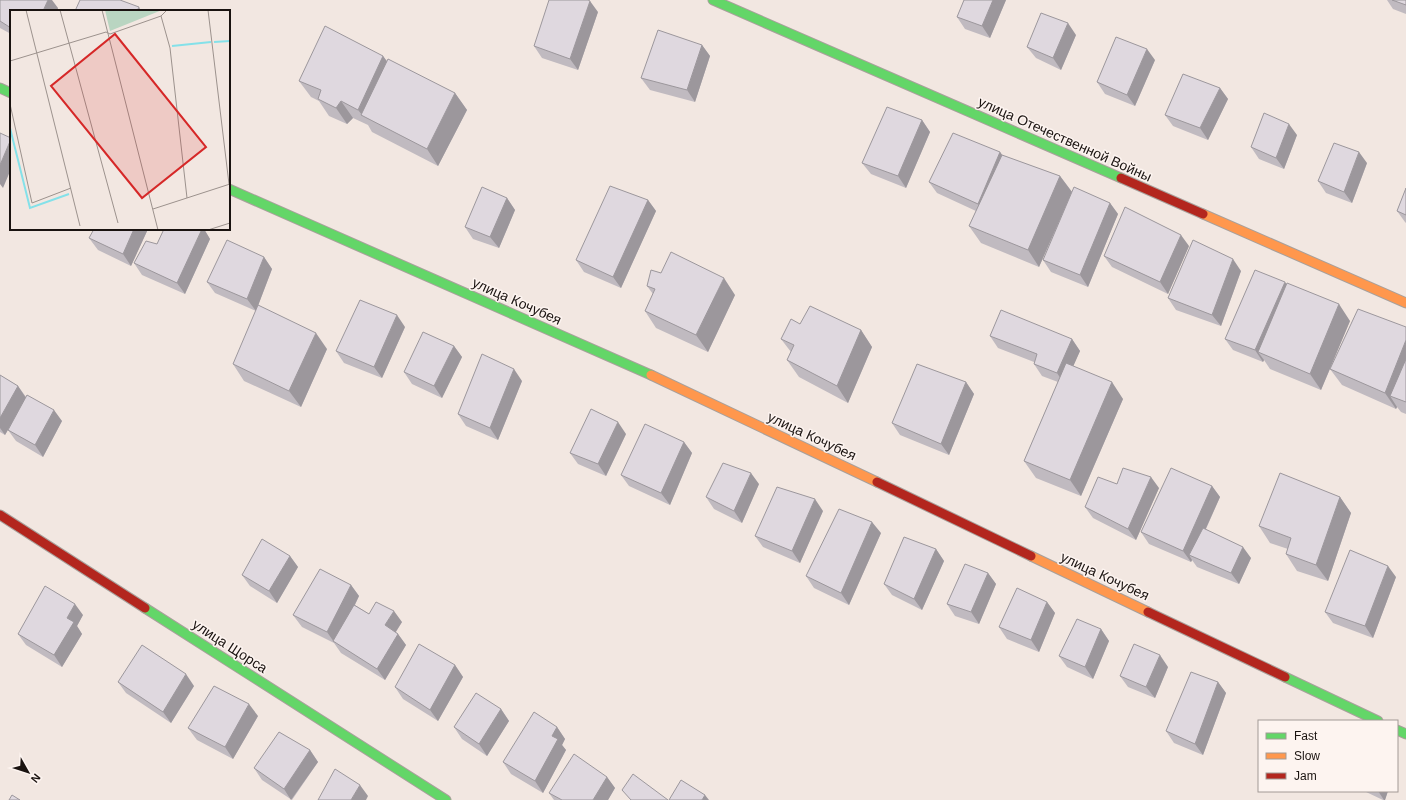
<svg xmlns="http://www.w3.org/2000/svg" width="1406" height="800" font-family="Helvetica,sans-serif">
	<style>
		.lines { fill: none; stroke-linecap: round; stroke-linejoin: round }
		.fast-casing { stroke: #a8a09b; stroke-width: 11 }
		.slow-casing { stroke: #a8a09b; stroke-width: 11 }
		.jam-casing { stroke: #a8a09b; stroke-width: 11 }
		.fast { stroke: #63d668; stroke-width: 9 }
		.slow { stroke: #ff974d; stroke-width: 9 }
		.jam { stroke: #b3261e; stroke-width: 9 }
		.wall { fill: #c0bac0 }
		.shaded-wall { fill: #9c979c }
		.building { fill: #dfd8df; stroke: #9c979c }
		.labels { text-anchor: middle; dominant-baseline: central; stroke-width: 3; stroke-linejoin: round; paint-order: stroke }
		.street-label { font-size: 14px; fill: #1a1310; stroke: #fdf4f0 }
		.inset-river { fill: none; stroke: #84e1e9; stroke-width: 2 }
		.inset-road { fill: none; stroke: #9c928d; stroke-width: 1 }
		.view { fill: #d62828; fill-opacity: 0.15; stroke: #d62828; stroke-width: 2 }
		.inset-edge { fill: none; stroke: #1a1310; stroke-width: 2 }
	</style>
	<rect width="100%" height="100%" fill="#f2e7e1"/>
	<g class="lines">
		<defs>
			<path id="fast" d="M713,0l408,178
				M0,88l11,5
				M229,189l422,186
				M145,608l301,192
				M1285,677l93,44
				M1397,730l9,4"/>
			<path id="slow" d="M1203,214l203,89
				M651,375l226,107
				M1031,556l117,56"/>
			<path id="jam" d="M1121,178l82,36
				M877,482l154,74
				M0,515l145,93
				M1148,612l137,65"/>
		</defs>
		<use href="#fast" class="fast-casing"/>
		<use href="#slow" class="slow-casing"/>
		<use href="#jam" class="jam-casing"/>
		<use href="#fast" class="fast"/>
		<use href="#slow" class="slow"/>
		<use href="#jam" class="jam"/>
	</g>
	<path class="wall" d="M0,0l58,8 -1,3h-46v23l-11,-6z
		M964,0h42l-16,38 -25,-9 -8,-12z
		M1387,0h19v14l-13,-5z
		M598,12l-20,58 -36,-12 -8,-12z
		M1076,35l-15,35 -25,-12 -9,-11z
		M702,45l8,11 -15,46 -45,-12 -9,-12z
		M383,56l4,5 68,32 12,17 -29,56 -66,-34 -4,-7 -15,-7 -6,6 -18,-8 -10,-15 -8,-4 -12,-16z
		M1155,60l-20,46 -30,-12 -8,-12z
		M1220,88l8,11 -20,41 -35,-14 -8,-11z
		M922,120l8,12 -24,56 -35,-14 -9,-11z
		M1297,135l-13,34 -25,-10 -8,-12z
		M1000,152l3,4 57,20 12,16 38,11 8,11 -30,73 -37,-15 -8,-12 14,-34 -18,41 -58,-24 -12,-17 7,-15 -39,-18 -8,-11z
		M1367,163l-15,40 -26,-10 -8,-12z
		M1406,188v35l-1,-1 -8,-11z
		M507,198l8,12 -16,38 -26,-9 -8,-12z
		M648,200l8,11 -35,77 -37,-16 -8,-12z
		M148,229l-17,37 -33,-16 -9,-12z
		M164,229h40l6,10 -25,55 -43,-19 -8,-12 23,-19z
		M1189,246l-21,48 -56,-27 -8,-11z
		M264,257l8,12 -16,42 -41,-18 -8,-11z
		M1241,271l-20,55 -45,-16 -8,-12z
		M1286,284l64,37 -20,47 76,-41v87l-5,-2 -4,-5 -1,2 -54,-24 -12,-16 -9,21 -51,-21 -6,-9 -1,2 -30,-12 -8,-11z
		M647,286l88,9 -27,57 -52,-24 -11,-17 8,-17z
		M405,327l-23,51 -38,-15 -8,-12z
		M861,330l11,17 -24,56 -49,-26 -12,-17 4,-8 -10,-13z
		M990,336l82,3 8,12 -7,15 50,33 -42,97 -45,-18 -12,-17 34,-79 -16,-6 -8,-12v-2l-36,-14z
		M454,346l8,11 -20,41 -30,-14 -8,-12z
		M327,349l-26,58 -57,-26 -11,-17z
		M0,375l18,11 8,11 36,24 -19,36 -27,-16 -8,-11 -3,5 -5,-3z
		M522,381l-24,59 -32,-14 -8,-12z
		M966,382l8,12 -25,61 -49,-20 -8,-12z
		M626,434l-20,42 -28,-12 -8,-11z
		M684,442l8,11 -22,52 -41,-19 -8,-11z
		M759,484l-17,39 -28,-14 -8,-12z
		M1117,484l42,4 -23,52 -43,-22 -8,-11z
		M1212,486l8,11 -14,32 45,29 -12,26 -42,-17 -5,-7 -1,2 -42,-18 -8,-12z
		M1340,497l11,16 -23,68 -31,-10 -11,-17 2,-5 -18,-6 -11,-17z
		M823,511l-23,52 -37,-16 -8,-11z
		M881,533l-32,72 -35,-17 -8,-12z
		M936,549l8,12 -22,49 -30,-15 -8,-11z
		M290,556l8,11 -21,36 -27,-17 -8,-11z
		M988,573l8,11 -17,40 -24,-8 -8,-12z
		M1396,577l-23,61 -40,-15 -8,-11z
		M351,585l8,11 -4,9 14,9 33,8 -6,10 2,2 8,11 -21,35 -44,-27 -7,-10 -32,-16 -9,-12z
		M1047,602l8,11 -16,39 -32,-13 -8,-12z
		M83,615l-6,11 5,8 -20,33 -36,-22 -8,-11z
		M1101,629l8,12 -16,38 -26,-12 -8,-11z
		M455,665l8,12 -25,44 -35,-22 -8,-12z
		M1168,667l-13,31 -27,-11 -8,-11z
		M118,682l76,4 -23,37 -45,-30z
		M1218,682l8,11 -23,62 -29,-12 -8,-12z
		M501,709l8,12 -22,35 -25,-17 -8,-12z
		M258,716l-25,43 -36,-19 -9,-12z
		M557,727l8,12 -3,6 4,5 -23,43 -32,-19 -8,-12z
		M310,750l8,12 -26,38 -30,-20 -8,-12z
		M607,777l8,11 -7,12h-54l-5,-7z
		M1364,791h24l-3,9h-2z"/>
	<path class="shaded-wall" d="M48,0h4l6,8 -1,3h-14z
		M993,0h13l-16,38 -8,-12z
		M590,1l8,11 -20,58 -8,-11z
		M139,7l2,4h-4z
		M1068,23l8,12 -15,35 -8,-12z
		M702,45l8,11 -15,46 -8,-12z
		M1147,49l8,11 -20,46 -8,-11z
		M383,56l12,17 -32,43 -5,-6z
		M1220,88l8,11 -20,41 -8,-12z
		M455,93l12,17 -29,56 -11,-17z
		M341,101l12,17 -6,6 -11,-16z
		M922,120l8,12 -24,56 -8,-12z
		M1289,124l8,11 -13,34 -8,-11z
		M11,139v30l-8,19 -3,-4v-19z
		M1000,152l8,11 -22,53 -8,-12z
		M1359,152l8,11 -15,40 -8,-11z
		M1060,176l12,16 -33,75 -11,-17z
		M507,198l8,12 -16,38 -9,-11z
		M648,200l8,11 -35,77 -8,-11z
		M1110,203l8,11 -30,73 -8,-12z
		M134,229h14l-17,37 -8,-12z
		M202,229h2l6,10 -25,55 -8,-11z
		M1181,235l8,11 -21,48 -8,-12z
		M264,257l8,12 -16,42 -9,-12z
		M1233,259l8,12 -20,55 -9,-11z
		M724,278l11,17 -27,57 -12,-17z
		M1285,282l8,11 -35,59 6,8 -1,2 -8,-12z
		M1339,304l11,17 -29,69 -11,-16z
		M397,315l8,12 -23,51 -8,-11z
		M861,330l11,17 -24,56 -11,-17z
		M316,333l11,16 -26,58 -12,-16z
		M1072,339l8,12 -15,34 -8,-12z
		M1406,340v45l-16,11 7,11 -1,2 -11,-16z
		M454,346l8,11 -20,41 -8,-12z
		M514,369l8,12 -24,59 -8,-12z
		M966,382l8,12 -25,61 -8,-11z
		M1112,382l11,17 -42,97 -11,-16z
		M18,386l8,12 -21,37 -5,-7v-10z
		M54,410l8,11 -19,36 -8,-12z
		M618,422l8,12 -20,42 -8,-12z
		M684,442l8,11 -22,52 -9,-12z
		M751,473l8,11 -17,39 -8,-12z
		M1151,477l8,11 -23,52 -8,-11z
		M1212,486l8,11 -27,60 -4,-2 3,5 -1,2 -8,-11z
		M1340,497l11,16 -23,68 -12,-16z
		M815,499l8,12 -23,52 -8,-12z
		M872,522l9,11 -32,72 -8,-12z
		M1243,547l8,11 -12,26 -8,-11z
		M936,549l8,12 -22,49 -8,-11z
		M290,556l8,11 -21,36 -8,-12z
		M1388,566l8,11 -23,61 -8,-12z
		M988,573l8,11 -17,40 -8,-12z
		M351,585l8,11 -23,47 -2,-1 -7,-10z
		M1047,602l8,11 -16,39 -8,-12z
		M75,604l8,11 -6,11 5,8 -20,33 -8,-12 13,-37z
		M394,611l8,11 -9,14 -8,-11z
		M1101,629l8,12 -16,38 -8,-12z
		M398,634l8,11 -21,35 -8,-11z
		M1160,655l8,12 -13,31 -9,-11z
		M455,665l8,12 -25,44 -8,-11z
		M186,674l8,12 -23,37 -8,-11z
		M1218,682l8,11 -23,62 -8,-11z
		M249,704l9,12 -25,43 -8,-12z
		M501,709l8,12 -22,35 -8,-12z
		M557,727l8,12 -3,6 4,5 -23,43 -8,-12 17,-45z
		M310,750l8,12 -27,38 -7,-11z
		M607,777l8,11 -7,12h-15z
		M360,785l8,11 -2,4h-15z
		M1378,791h10l-3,9h-1z
		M705,795l4,5h-7z"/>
	<path class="building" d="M0,0h48l-5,11h-32v17l-11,-7z
		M80,0h40l19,7 -2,4h-62z
		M549,0h39l2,1 -20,58 -36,-13z
		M964,0h29l-11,26 -25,-9z
		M1392,0h14v5z
		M1041,13l27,10 -15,35 -26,-11z
		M325,26l58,30 -25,54 -17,-9 -5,7 -18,-9 3,-9 -22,-9z
		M658,30l44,15 -15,45 -46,-12z
		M1116,37l31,12 -20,46 -30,-13z
		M388,59l67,34 -28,56 -66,-34z
		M1183,74l37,14 -20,40 -35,-13z
		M887,107l35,13 -24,56 -36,-13z
		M1264,113l25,11 -13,34 -25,-11z
		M0,133l11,5v1l-11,26z
		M953,133l47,19 -22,52 -49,-22z
		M1334,143l25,9 -15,40 -26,-11z
		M1002,155l58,21 -32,74 -59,-24z
		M610,186l38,14 -35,77 -37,-17z
		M482,187l25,11 -17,39 -25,-10z
		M1074,187l36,16 -30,72 -37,-15z
		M1406,188v27l-9,-4z
		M1125,207l56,28 -21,47 -56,-26z
		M94,229h40l-11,25 -34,-16z
		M164,229h38l-25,54 -43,-20 12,-22 11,3z
		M227,240l37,17 -17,42 -40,-17z
		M1193,240l40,19 -21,56 -44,-17z
		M671,252l53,26 -28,57 -51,-24 10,-22 -8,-3 4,-16 10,3z
		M1255,270l30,12 -30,68 -30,-11z
		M1287,283l52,21 -29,70 -52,-22z
		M360,300l37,15 -23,52 -38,-16z
		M258,305l58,28 -27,58 -56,-27z
		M810,306l51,24 -24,56 -50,-26 7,-15 -13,-6 10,-20 9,5z
		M1358,309l48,18v13l-21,53 -55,-24z
		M1001,310l71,29 -15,34 -23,-9 3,-10 -47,-18z
		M423,332l31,14 -20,40 -30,-14z
		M482,354l32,15 -24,59 -32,-14z
		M1406,359v43l-16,-6z
		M1066,363l46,19 -42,98 -46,-19z
		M917,364l49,18 -25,62 -49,-21z
		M0,375l18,11 -18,32z
		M27,395l27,15 -19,35 -27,-15z
		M591,409l27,13 -20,42 -28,-11z
		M645,424l39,18 -23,51 -40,-18z
		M723,463l28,10 -17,38 -28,-14z
		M1123,468l28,9 -23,52 -43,-22 13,-30 19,7z
		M1171,468l41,18 -29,65 -42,-19z
		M1280,473l60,24 -24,68 -30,-11 5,-16 -32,-12z
		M777,487l38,12 -23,52 -37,-15z
		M839,509l33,13 -31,71 -35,-17z
		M1203,528l40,19 -12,26 -42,-18z
		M904,537l32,12 -22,50 -30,-15z
		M262,539l28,17 -21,35 -27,-16z
		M1350,550l38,16 -23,60 -40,-14z
		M965,564l23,9 -17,39 -24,-8z
		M320,569l31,16 -24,47 -34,-17z
		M45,586l30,18 -8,14 7,4 -20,33 -36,-21z
		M1017,588l30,14 -16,38 -32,-13z
		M376,602l18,9 -9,14 13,9 -21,35 -44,-28 21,-36 15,9z
		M1077,619l24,10 -16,38 -26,-11z
		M419,644l36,21 -25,45 -35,-23z
		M1134,644l26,11 -14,32 -26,-11z
		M142,645l44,29 -23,38 -45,-30z
		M1191,672l27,10 -23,62 -29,-13z
		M214,686l35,18 -24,43 -37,-19z
		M476,693l25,16 -22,35 -25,-17z
		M534,712l23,15 -5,9 6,3 -23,42 -32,-19z
		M279,732l31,18 -26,39 -30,-21z
		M574,754l33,23 -14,23h-31l-13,-7z
		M335,769l25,16 -9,15h-33z
		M633,774l35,26h-37l-9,-10z
		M681,780l24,15 -3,5h-33z
		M12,795l8,5h-11z"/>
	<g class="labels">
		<g class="street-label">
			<text transform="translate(1065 139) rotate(24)">улица Отечественной Войны</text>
			<text transform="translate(517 301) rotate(24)">улица Кочубея</text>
			<text transform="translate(812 436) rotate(25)">улица Кочубея</text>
			<text transform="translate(1105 576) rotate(25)">улица Кочубея</text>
			<text transform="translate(230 646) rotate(33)">улица Щорса</text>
		</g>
	</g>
	<g transform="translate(10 10)">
		<rect width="220" height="220" fill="#f2e7e1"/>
		<path d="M95,0h57l-52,21z" fill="#b9d5c1"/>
		<path class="inset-river" d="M204,32l16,-1M162,36l39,-4M0,118l20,80 39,-14"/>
		<path class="inset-road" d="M16,0l54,216M50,0l58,213M92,0l56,220M198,0l21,174M151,6l9,32 17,150M0,51l96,-29 4,2 51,-18 6,-6M0,94l22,99 39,-15M143,199l77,-25M198,220l22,-7"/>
		<path class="view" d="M105,24l91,113 -64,51 -91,-112z"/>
		<rect width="220" height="220" class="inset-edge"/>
	</g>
	<rect x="1258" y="720" width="140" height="72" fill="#fdf4f0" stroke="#a29a96"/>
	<rect x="1266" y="733" width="20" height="6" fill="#63d668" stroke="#a29a96"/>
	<text x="1294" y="740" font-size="12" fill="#1a1310">Fast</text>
	<rect x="1266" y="753" width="20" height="6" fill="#ff974d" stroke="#a29a96"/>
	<text x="1294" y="760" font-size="12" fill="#1a1310">Slow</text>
	<rect x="1266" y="773" width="20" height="6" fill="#b3261e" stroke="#a29a96"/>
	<text x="1294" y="780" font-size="12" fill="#1a1310">Jam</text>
	<g transform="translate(28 772) rotate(129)" stroke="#fdf4f0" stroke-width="3" paint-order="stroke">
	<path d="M0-3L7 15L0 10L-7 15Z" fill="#1a1310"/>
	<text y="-6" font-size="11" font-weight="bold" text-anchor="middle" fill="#1a1310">N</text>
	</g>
</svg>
